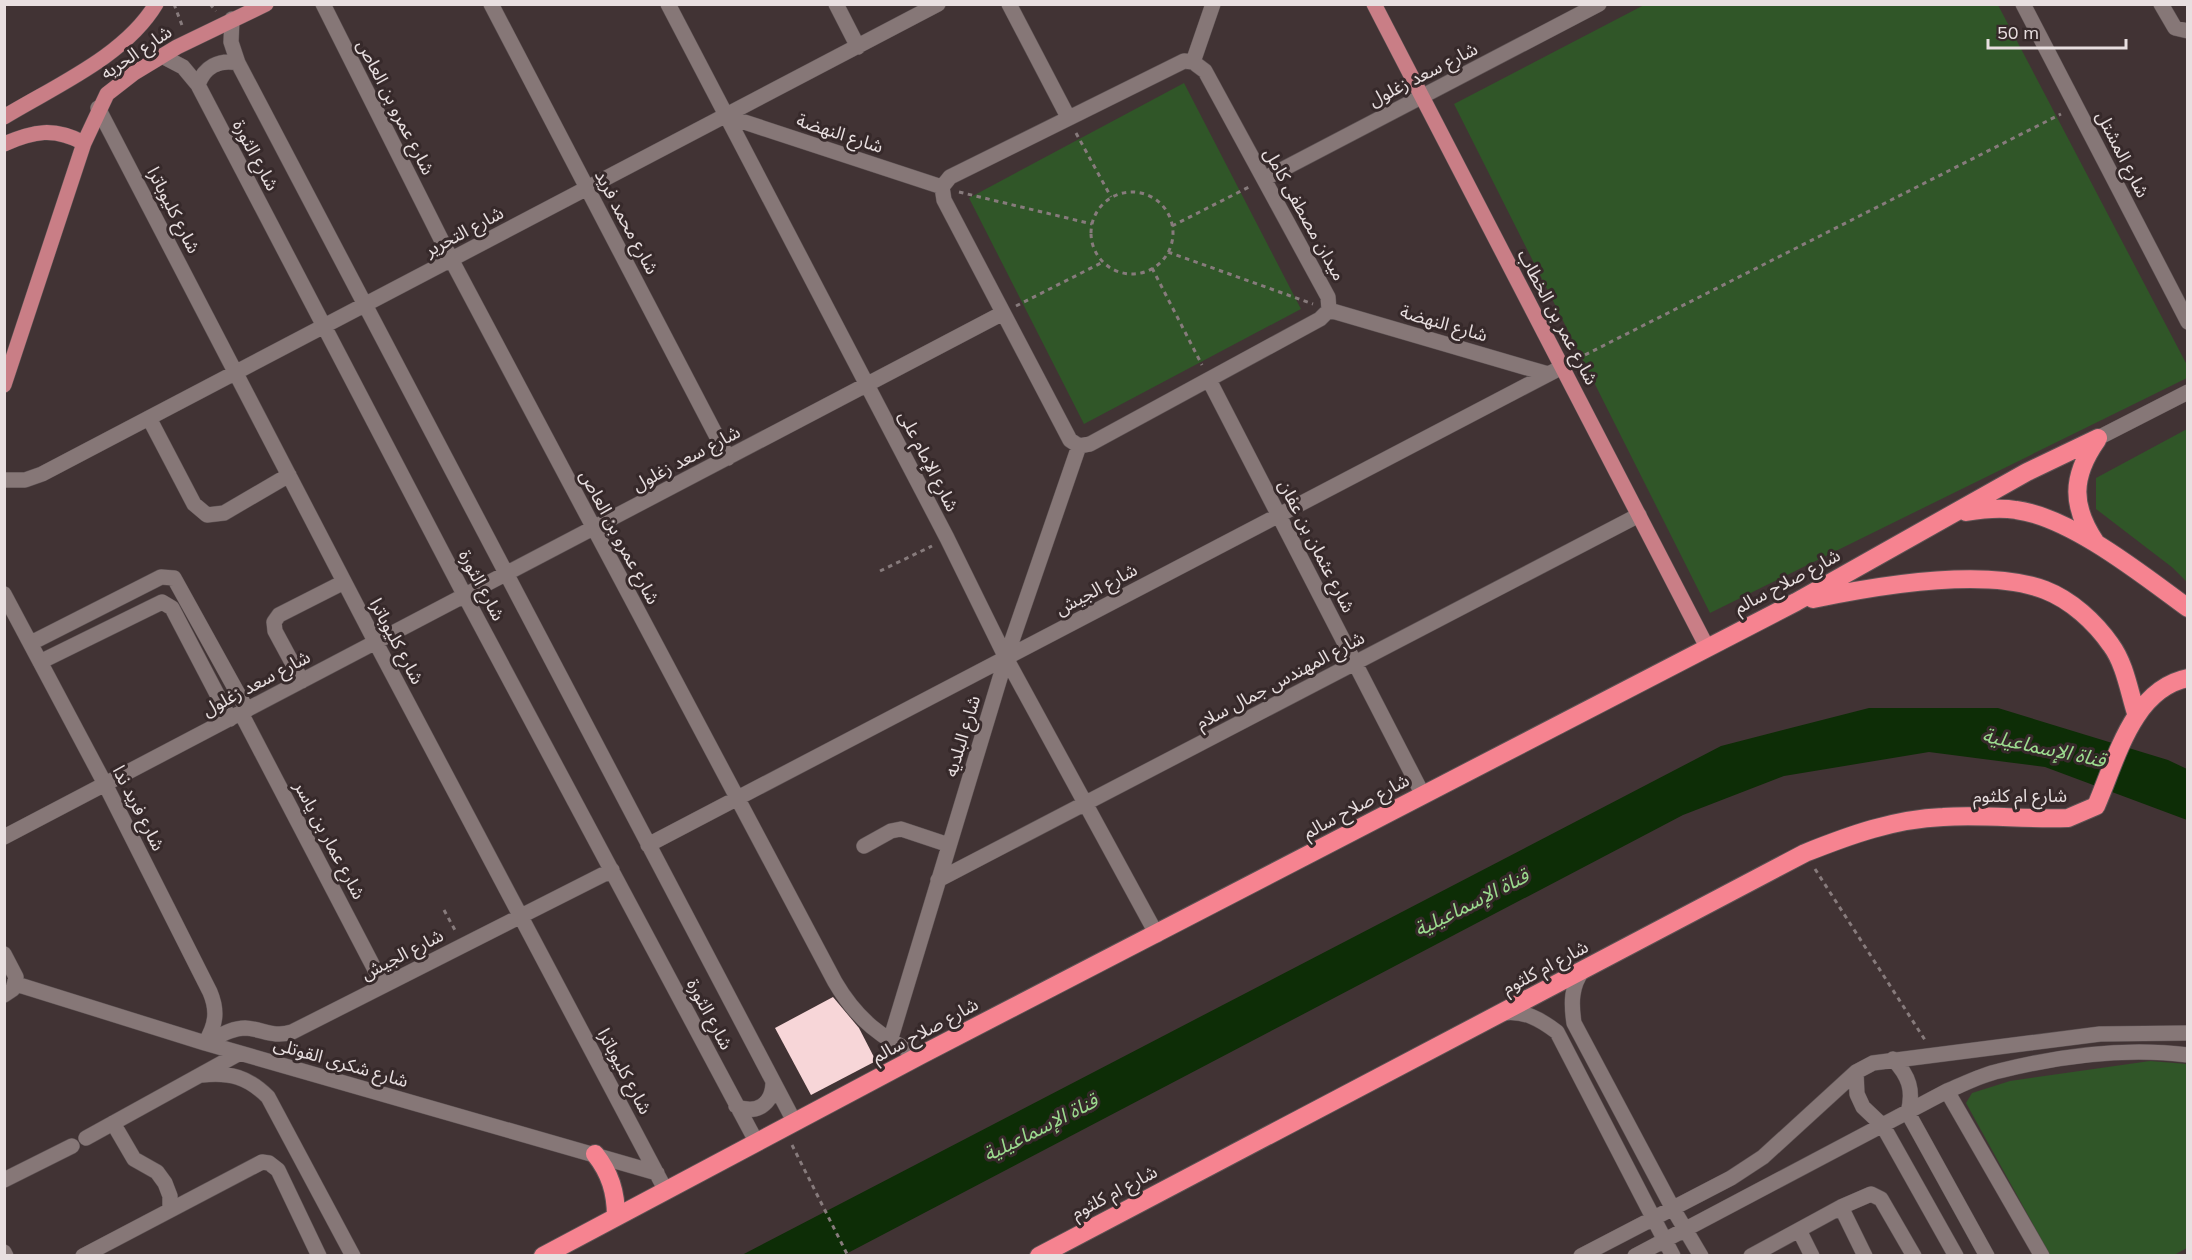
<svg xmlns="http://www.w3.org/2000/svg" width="2192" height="1260" font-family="Mulish,'Noto Sans Arabic',sans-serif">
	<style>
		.green { fill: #305628 }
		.water { fill: #0d2d06 }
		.building { fill: #f7d6d8 }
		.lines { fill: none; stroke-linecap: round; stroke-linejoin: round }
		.minor-casing { stroke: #5d5253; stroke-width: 16 }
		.major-casing { stroke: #5d5253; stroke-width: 16 }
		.highway-casing { stroke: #5d5253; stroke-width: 20 }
		.path { stroke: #877b7c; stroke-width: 3; stroke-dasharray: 4.5 4.5; stroke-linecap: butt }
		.minor { stroke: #867777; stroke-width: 15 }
		.major { stroke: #c97e86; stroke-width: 15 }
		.highway { stroke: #f68390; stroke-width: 18 }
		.labels { text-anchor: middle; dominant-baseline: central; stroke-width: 6; stroke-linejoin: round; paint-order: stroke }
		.street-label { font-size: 18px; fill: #e8dfe0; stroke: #36292a }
		.water-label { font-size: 20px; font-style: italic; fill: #9cdc8f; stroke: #36292a }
	</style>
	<rect width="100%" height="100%" fill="#413334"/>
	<path class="green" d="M1644,5h354l189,360v13l-477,235 -256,-509z
		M1184,83l117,226 -217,115 -115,-226z
		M2187,429v153l-14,-14 -77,-59v-31z
		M2150,1061l37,3v184l-13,7h-124l-84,-152 6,-10 38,-12z"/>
	<path class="water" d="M1869,708h129l170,52 19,9v51l-142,-53 -116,-15 -145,24 -101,39 -839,440 -104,1 981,-510z"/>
	<path class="building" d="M833,997l26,31 17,33 -65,34 -36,-67z"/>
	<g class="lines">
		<defs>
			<path id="minor" d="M323,4l128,255 384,723c21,36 48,59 86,73
				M491,4l237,454
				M668,4l279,534 59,120 151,277
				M836,4l22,43
				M1009,4l59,113
				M2023,4l165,318
				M2161,4l14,24 13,3
				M232,19l-1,23 7,21 557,1060
				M162,56l21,11 15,18 267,511 292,547
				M1184,61l9,1 12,9 123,226 1,13 -9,9 -230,125 -11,2 -9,-6 -126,-240 -2,-13 8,-10z
				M1193,62l20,-58
				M198,85c6,-18 21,-26 40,-22
				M98,108l278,535 290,548
				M726,116l216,71
				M1264,179l335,-175
				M1329,310l219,64
				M1209,380l214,415
				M149,418l45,86 13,11 17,-2 65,-38
				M2098,438l90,-46
				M4,480h21l17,-6 896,-470
				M4,594l101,190 105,208c8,19 6,33 -5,51
				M31,643l130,-66 13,1 73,132
				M40,662l122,-60 10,6 58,111
				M302,681l-27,-50 -1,-9 5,-7 65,-33
				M241,713l142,272
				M4,837l999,-524
				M648,845l914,-478
				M864,846l27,-15 10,-2 48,16
				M938,880l701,-365
				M4,954l12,23 -3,12 -9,6
				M1583,970c-12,16 -12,33 -9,53l98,184 29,49
				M16,984l189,59 452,130
				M1503,1013c21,-3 37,6 54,19l116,224
				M890,1041l116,-383 73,-212
				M205,1043c13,-6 26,-15 40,-15 18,1 28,10 47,4l320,-162
				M1893,1059c16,17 21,31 15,54l79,143
				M1856,1072l1,22 6,13 20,19 73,130
				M202,1075c28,-3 46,2 66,22l85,159
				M1947,1091l95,165
				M736,1106c20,9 36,-1 37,-23
				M113,1123l21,36 23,13 8,11 5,13v14
				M86,1138l154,-85
				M4,1180l68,-34
				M1841,1207l24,49
				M1799,1230l13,26
				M4,1252l2,4
				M83,1256l179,-94 7,1 9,7 41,86
				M1581,1256l150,-78 32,-21 93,-85 17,-9 227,-29 88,-1
				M1635,1256l312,-165c17,-7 34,-16 52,-20 60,-15 127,-24 189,-16
				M1751,1256l90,-49 30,-13 10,5 33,57"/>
			<path id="major" d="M1374,4l333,643
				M4,117c51,-31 121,-61 152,-113
				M4,144c30,-13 50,-17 80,-1
				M4,385l80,-242 23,-49 27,-21 43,-26 89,-43"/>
			<path id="highway" d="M1966,512c17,-3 33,-5 50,-2 55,7 128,66 172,98
				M2096,543c-25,-37 -25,-66 1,-103
				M1813,599c62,-13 172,-32 232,-9 26,10 50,32 66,55 14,19 18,46 25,68
				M595,1154c15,19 21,38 21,63
				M543,1256l378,-201 875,-453 231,-130 71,-34
				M1039,1256l766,-403c45,-18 89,-34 138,-36 42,-3 83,3 125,1l28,-12c20,-45 36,-117 92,-128"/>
		</defs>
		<use href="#minor" class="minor-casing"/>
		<use href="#major" class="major-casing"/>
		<use href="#highway" class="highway-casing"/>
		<path class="path" d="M174,4l9,24
			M210,4l6,7
			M1076,133l35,64
			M959,192l133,32
			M1091 233a41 41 0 1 1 82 0a41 41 0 1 1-82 0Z
			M1172,226l77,-39
			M1168,252l145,52
			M1152,268l50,97
			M1016,306l87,-44
			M1577,359l484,-245
			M880,571l52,-25
			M1815,869l110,171
			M444,910l12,22
			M792,1145l56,111"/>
		<use href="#minor" class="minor"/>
		<use href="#major" class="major"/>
		<use href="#highway" class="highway"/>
	</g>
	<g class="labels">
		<g class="street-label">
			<text transform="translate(136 52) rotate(-34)">شارع الحريه</text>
			<text transform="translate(1423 74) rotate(-27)">شارع سعد زغلول</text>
			<text transform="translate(396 107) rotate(63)">شارع عمرو بن العاص</text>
			<text transform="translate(840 133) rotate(18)">شارع النهضة</text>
			<text transform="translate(2123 154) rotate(63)">شارع المشتل</text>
			<text transform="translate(256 155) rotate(62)">شارع الثورة</text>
			<text transform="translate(174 210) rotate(63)">شارع كليوباترا</text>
			<text transform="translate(1305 214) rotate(61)">ميدان مصطفى كامل</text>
			<text transform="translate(627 222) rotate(62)">شارع محمد فريد</text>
			<text transform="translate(464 231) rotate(-28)">شارع التحرير</text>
			<text transform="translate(1558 317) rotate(62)">شارع عمر بن الخطاب</text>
			<text transform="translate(1444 323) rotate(16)">شارع النهضة</text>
			<text transform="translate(686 458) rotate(-28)">شارع سعد زغلول</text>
			<text transform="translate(929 461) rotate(63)">شارع الإمام على</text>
			<text transform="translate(620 537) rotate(62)">شارع عمرو بن العاص</text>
			<text transform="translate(1317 546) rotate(63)">شارع عثمان بن عفان</text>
			<text transform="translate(1787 581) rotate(-28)">شارع صلاح سالم</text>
			<text transform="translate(482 585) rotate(62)">شارع الثورة</text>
			<text transform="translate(1096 589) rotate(-28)">شارع الجيش</text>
			<text transform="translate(397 641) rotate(62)">شارع كليوباترا</text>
			<text transform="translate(1280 680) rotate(-28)">شارع المهندس جمال سلام</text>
			<text transform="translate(256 683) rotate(-28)">شارع سعد زغلول</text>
			<text transform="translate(962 736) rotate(-73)">شارع البلديه</text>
			<text x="2020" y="795">شارع ام كلثوم</text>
			<text transform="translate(1356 806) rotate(-28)">شارع صلاح سالم</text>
			<text transform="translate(139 808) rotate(63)">شارع فريد ندا</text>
			<text transform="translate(330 840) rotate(62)">شارع عمار بن ياسر</text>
			<text transform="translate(402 954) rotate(-27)">شارع الجيش</text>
			<text transform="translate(1545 967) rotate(-28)">شارع ام كلثوم</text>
			<text transform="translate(710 1014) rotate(62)">شارع الثورة</text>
			<text transform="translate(925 1030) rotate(-28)">شارع صلاح سالم</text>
			<text transform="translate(341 1062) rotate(16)">شارع شكرى القوتلى</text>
			<text transform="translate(625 1071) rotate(62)">شارع كليوباترا</text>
			<text transform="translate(1114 1192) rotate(-28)">شارع ام كلثوم</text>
		</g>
		<g class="water-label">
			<text transform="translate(2044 747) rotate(12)">قناة الإسماعيلية</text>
			<text transform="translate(1471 902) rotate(-27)">قناة الإسماعيلية</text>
			<text transform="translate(1040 1127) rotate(-27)">قناة الإسماعيلية</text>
		</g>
	</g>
	<rect width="2192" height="1260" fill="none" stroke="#e8dfe0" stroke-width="12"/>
	<path d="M1988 39v9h138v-9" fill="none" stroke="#e8dfe0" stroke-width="3"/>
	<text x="1997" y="39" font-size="18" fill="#e8dfe0" stroke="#36292a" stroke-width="4.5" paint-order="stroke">50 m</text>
</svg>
